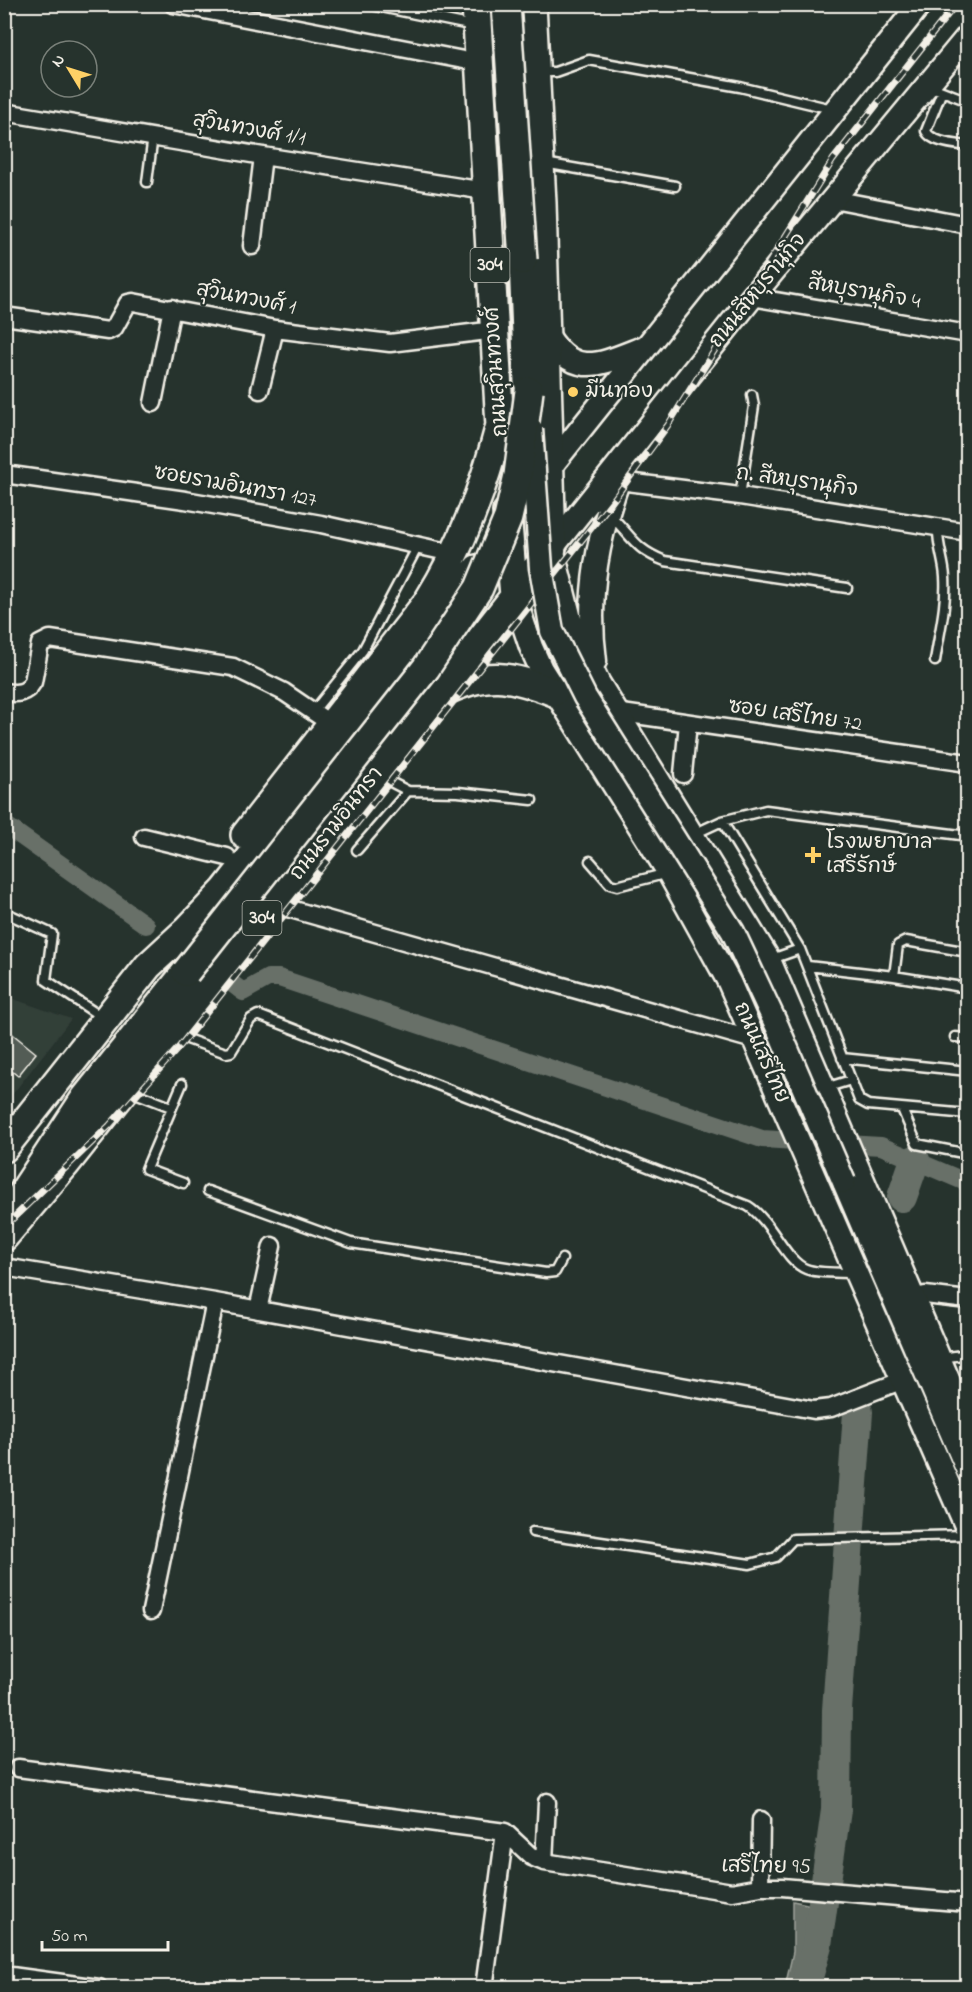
<svg xmlns="http://www.w3.org/2000/svg" width="972" height="1992" font-family="'Indie Flower','Playpen Sans Thai',sans-serif">
	<style>
		.built { fill: #333f39 }
		.water { fill: #676f68; stroke: #9fa39b; stroke-width: 1.5 }
		.lines { fill: none; stroke-linecap: round; stroke-linejoin: round }
		.canal { stroke: #676f68; stroke-width: 18 }
		.river { stroke: #676f68; stroke-width: 30 }
		.building { fill: #525c55; stroke: #f4f1e8; stroke-width: 1.5 }
		.service-casing { stroke: #f4f1e8; stroke-width: 13 }
		.minor-casing { stroke: #f4f1e8; stroke-width: 21 }
		.secondary-casing { stroke: #f4f1e8; stroke-width: 27 }
		.trunk-casing { stroke: #f4f1e8; stroke-width: 32 }
		.service { stroke: #26332d; stroke-width: 8 }
		.minor { stroke: #26332d; stroke-width: 16 }
		.secondary { stroke: #26332d; stroke-width: 22 }
		.trunk { stroke: #26332d; stroke-width: 27 }
		.rail-casing { stroke: #f4f1e8; stroke-width: 7 }
		.rail { stroke: #26332d; stroke-width: 4.5; stroke-dasharray: 14; stroke-linecap: butt }
		.secondary-bridge-casing { stroke: #f4f1e8; stroke-width: 27; stroke-linecap: butt }
		.trunk-bridge-casing { stroke: #f4f1e8; stroke-width: 32; stroke-linecap: butt }
		.secondary-bridge { stroke: #26332d; stroke-width: 22 }
		.trunk-bridge { stroke: #26332d; stroke-width: 27 }
		.poi-dot { fill: #ffd166; stroke: #26332d; stroke-width: 2 }
		.labels { text-anchor: middle; dominant-baseline: central; stroke-width: 4.5; stroke-linejoin: round; paint-order: stroke }
		.shield { fill: #26332d; stroke: #b6b8b0; stroke-width: 1.5 }
		.shield-label { font-size: 20px; font-weight: bold; fill: #f4f1e8 }
		.street-label { font-size: 21px; fill: #f4f1e8; stroke: #26332d }
		.poi-label { font-size: 21px; fill: #f4f1e8; stroke: #26332d; text-anchor: start }
	</style>
	<rect width="100%" height="100%" fill="#26332d"/>
	<filter id="ink" filterUnits="userSpaceOnUse"><feTurbulence type="fractalNoise" baseFrequency=".0167" numOctaves="2"/><feDisplacementMap in="SourceGraphic" scale="12" xChannelSelector="R" yChannelSelector="G"/><feConvolveMatrix kernelMatrix="1 2 1 2 8 2 1 2 1" color-interpolation-filters="sRGB"/></filter>
	<g filter="url(#ink)">
		<path class="built" d="M5,996l66,23 -66,85z"/>
		<path class="water" d="M793,1901l37,8 -12,78h-33l8,-35z"/>
		<g class="lines">
			<path class="canal" d="M4,824l142,101
				M234,985l9,7 25,-14h11l483,161 119,7 87,37"/>
			<path class="river" d="M902,1197l13,-37
				M805,1988l12,-43 19,-135 1,-100 21,-298"/>
		</g>
		<path class="building" d="M4,1027l32,26 -18,23 -14,-11z"/>
		<g class="lines">
			<defs>
				<path id="service" d="M366,4l108,22
					M540,72h15l34,-12 151,27 92,22
					M937,89l31,12
					M942,91l-16,40c6,12 29,13 42,15
					M544,163l131,23
					M147,182l6,-46
					M740,496l14,-90 -2,-11
					M610,515c22,21 24,34 55,46l182,27
					M935,661c4,-27 12,-56 10,-84 -1,-17 -8,-32 -7,-50
					M313,712l50,-62 55,-104
					M379,776l29,15 50,1 74,8
					M722,821l78,128 59,151 9,5 100,9
					M694,834l28,-13 44,-11 202,26
					M357,850l51,-59
					M590,861l20,23 7,2 51,-13
					M4,912l48,22 -6,46 57,38
					M968,952l-62,-11 -8,4 -4,31 74,12
					M769,960l31,-11
					M808,966l86,10
					M173,1034l53,19 5,-1 20,-33 7,-4 490,191c24,15 37,55 58,63 13,5 34,3 48,4
					M955,1037l13,1
					M842,1058l126,13
					M182,1084l-36,85 37,14
					M825,1088l26,-8
					M130,1091l41,16
					M902,1109l15,35 51,10
					M208,1191l143,52 195,30 9,-1 7,-13
					M942,1358l26,-4
					M533,1532l217,32 26,-7 17,-18 175,-4"/>
				<path id="minor" d="M173,4l306,59
					M4,112l259,44 222,35
					M833,199l135,26
					M252,246l11,-90
					M752,297l216,37
					M4,316l104,15 6,-3 14,-25 5,-1 142,27 115,14 105,-13
					M260,390l15,-61
					M153,403l19,-95
					M4,474l181,26 136,24 135,30
					M619,481l121,15 228,36
					M4,692c13,2 22,2 29,-10l7,-38 10,-5 183,28 51,25 47,32
					M615,712l353,51
					M683,774l5,-51
					M144,837l83,20
					M273,904l484,137
					M4,1267l211,35 599,108 17,-2 72,-28
					M911,1298l14,-3 43,5
					M258,1310l14,-64
					M151,1611l64,-309
					M18,1768l487,64 -21,156
					M505,1832l27,25 12,5 188,30 28,-5h22l186,16
					M544,1862l3,-60
					M760,1887l1,-67
					M4,1975l95,13"/>
				<path id="secondary" d="M968,36l-216,261 -200,251 20,79 26,55 171,278 199,466
					M545,331c28,50 56,33 100,16
					M548,470l372,-466
					M514,596l17,51 10,22 128,204 60,109 239,548
					M595,661c-9,-67 3,-127 27,-190
					M844,1182l124,289"/>
				<path id="trunk" d="M476,4l25,440
					M523,260l5,122
					M507,512l7,84
					M441,693c45,-23 68,-18 113,-1
					M245,835l183,-234c35,-56 55,-112 72,-176
					M4,1148l144,-182 39,-36 38,-40 252,-321
					M16,1203l69,-105 101,-126
					M4,1237l61,-72 208,-261 279,-356 -10,-345 -10,-199"/>
			</defs>
			<use href="#service" class="service-casing"/>
			<use href="#minor" class="minor-casing"/>
			<use href="#secondary" class="secondary-casing"/>
			<use href="#trunk" class="trunk-casing"/>
			<use href="#service" class="service"/>
			<use href="#minor" class="minor"/>
			<use href="#secondary" class="secondary"/>
			<use href="#trunk" class="trunk"/>
			<defs>
				<path id="rail" d="M4,1227l105,-101 71,-80 431,-543 57,-78 165,-265 123,-156"/>
			</defs>
			<use href="#rail" class="rail-casing"/>
			<use href="#rail" class="rail"/>
			<defs>
				<path id="secondary-bridge" d="M531,429l10,139 11,63 33,66 148,235 45,96 66,154"/>
				<path id="trunk-bridge" d="M506,4l17,256
					M186,972l240,-304 53,-80 29,-70 10,-43 11,-84"/>
			</defs>
			<use href="#secondary-bridge" class="secondary-bridge-casing"/>
			<use href="#trunk-bridge" class="trunk-bridge-casing"/>
			<use href="#secondary-bridge" class="secondary-bridge"/>
			<use href="#trunk-bridge" class="trunk-bridge"/>
		</g>
	</g>
	<g class="poi-dot">
		<circle cx="573" cy="392" r="6"/>
		<path d="M810 846h6v6h6v6h-6v6h-6v-6h-6v-6h6z"/>
	</g>
	<g class="labels">
		<g class="shield">
			<rect x="470.5" y="248" width="39" height="34" rx="4.5"/>
			<rect x="242.5" y="901" width="39" height="34" rx="4.5"/>
		</g>
		<g class="shield-label">
			<text x="490" y="265">304</text>
			<text x="262" y="918">304</text>
		</g>
		<g class="street-label">
			<text transform="translate(249 130) rotate(10)">สุวินทวงศ์ 1/1</text>
			<text transform="translate(758 291) rotate(-51)">ถนนสีหบุรานุกิจ</text>
			<text transform="translate(864 293) rotate(10)">สีหบุรานุกิจ 4</text>
			<text transform="translate(246 299) rotate(11)">สุวินทวงศ์ 1</text>
			<text transform="translate(497 372) rotate(-94)">ถนนสุวินทวงศ์</text>
			<text transform="translate(797 482) rotate(8)">ถ. สีหบุรานุกิจ</text>
			<text transform="translate(235 487) rotate(10)">ซอยรามอินทรา 127</text>
			<text transform="translate(795 716) rotate(8)">ซอย เสรีไทย 72</text>
			<text transform="translate(337 824) rotate(-52)">ถนนรามอินทรา</text>
			<text transform="translate(761 1053) rotate(66)">ถนนเสรีไทย</text>
			<text transform="translate(766 1867) rotate(1)">เสรีไทย 95</text>
		</g>
		<g class="poi-label">
			<text x="585" y="392">มีนทอง</text>
			<text x="826" y="843">โรงพยาบาล<tspan x="826" dy="24">เสรีรักษ์</tspan></text>
		</g>
	</g>
	<rect width="972" height="1992" fill="none" stroke="#26332d" stroke-width="24"/>
	<rect x="12" y="12" width="948" height="1968" fill="none" stroke="#f4f1e8" stroke-width="2" filter="url(#ink)"/>
	<g transform="translate(69 69) rotate(308)"><circle r="28" fill="#26332d" stroke="#787f78" stroke-width="1.5"/>
	<path d="M0-4.5L10 22L0 15L-10 22Z" fill="#ffd166"/>
	<text y="-9" font-size="16" font-weight="bold" text-anchor="middle" fill="#f4f1e8">N</text>
	</g>
	<path d="M42 1941v9h126v-9" fill="none" stroke="#f4f1e8" stroke-width="3"/>
	<text x="51" y="1941" font-size="18" fill="#f4f1e8" stroke="#26332d" stroke-width="4.5" paint-order="stroke">50 m</text>
</svg>
